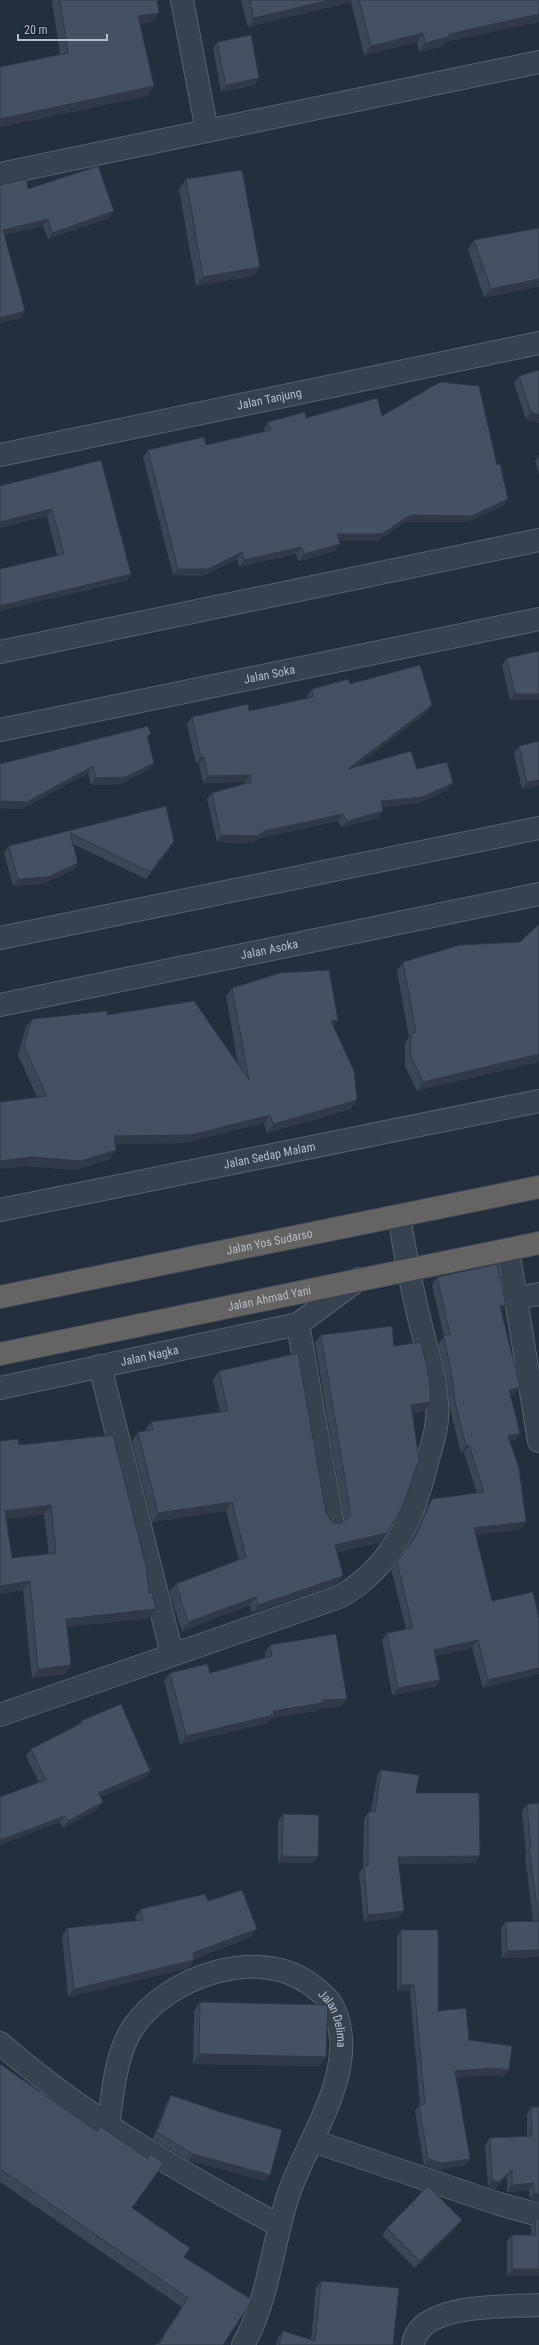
<svg xmlns="http://www.w3.org/2000/svg" width="539" height="2345" font-family="'Roboto Condensed',sans-serif">
	<style>
		.lines { fill: none; stroke-linecap: round; stroke-linejoin: round }
		.minor-casing { stroke: #565f6c; stroke-width: 24 }
		.trunk-casing { stroke: #434c59; stroke-width: 24 }
		.minor { stroke: #38414e; stroke-width: 22 }
		.trunk { stroke: #656462; stroke-width: 22 }
		.wall { fill: #3b4654; fill-rule: evenodd }
		.shaded-wall { fill: #303945 }
		.building { fill: #455162; stroke: #303945; fill-rule: evenodd }
		.labels { text-anchor: middle; dominant-baseline: central; stroke-width: 4; stroke-linejoin: round; paint-order: stroke }
		.street-label { font-size: 12px; fill: #b4bcc9; stroke: #1d2633 }
	</style>
	<rect width="100%" height="100%" fill="#242f3e"/>
	<g class="lines">
		<defs>
			<g id="minor">
				<path d="M182,0l25,131"/>
				<path d="M0,174l539,-112"/>
				<path id="s1" d="M0,455l539,-112"/>
				<path d="M0,652l539,-112"/>
				<path id="s2" d="M0,730l539,-111"/>
				<path d="M0,938l539,-110"/>
				<path id="s3" d="M0,1005l539,-111"/>
				<path id="s4" d="M0,1210l539,-109"/>
				<path d="M508,1250l31,191"/>
				<path d="M516,1298l23,-4"/>
				<path d="M298,1324l34,196"/>
				<path d="M100,1366l72,288"/>
				<path id="s5" d="M0,1388l298,-64 61,-45"/>
				<path d="M0,1715l339,-118c53,-29 76,-82 89,-138 5,-18 11,-36 9,-56 -1,-26 -10,-52 -16,-77 -9,-36 -16,-73 -22,-110"/>
				<path d="M0,2043c85,74 181,130 280,183"/>
				<path id="s6" d="M108,2126c5,-32 7,-73 26,-100 35,-50 124,-80 176,-42 8,6 20,15 24,25 27,62 -28,131 -46,187 -16,49 -19,103 -45,149"/>
				<path d="M313,2141l186,63 40,11"/>
				<path d="M413,2345c5,-43 94,-38 126,-40"/>
			</g>
			<g id="trunk">
				<path id="s7" d="M0,1297l539,-110"/>
				<path id="s8" d="M0,1354l539,-111"/>
			</g>
		</defs>
		<use href="#minor" class="minor-casing"/>
		<use href="#trunk" class="trunk-casing"/>
		<use href="#minor" class="minor"/>
		<use href="#trunk" class="trunk"/>
	</g>
	<path class="wall" d="M53,0h104l2,13 -7,9 -12,2 14,62 -7,10 -147,31v-60l60,-13 -8,-53z
		M241,0h298l-93,42 -3,4 -24,6 -2,-10 -53,13 -13,-53 -103,25z
		M217,42l38,43 -34,7 -8,-44z
		M186,179l74,88 -7,9 -57,10 -17,-97z
		M0,185l28,4 81,29 -61,21 -5,-13 -39,9 21,76 -5,7 -20,5z
		M539,228l-55,70 -16,-49 6,-9z
		M519,376l20,47 -13,-4 -12,-36z
		M382,416l121,90 -36,16h-62l-28,19h-38l-4,10 -36,10 -3,-7 -57,13 -2,-8 -34,17 -30,-1 -30,-118 5,-7 58,-5 58,-13v-3l4,-7 38,-4z
		M539,455v19l-4,-13z
		M101,460l30,114 -5,7 -69,-26 -10,-39 -47,12z
		M507,658l32,42h-29l-8,-35z
		M350,684l77,28 -72,55 62,2 31,21 -29,13 -37,4 1,4 -4,7 -37,9 -4,-6 -78,17 -8,5 -35,-1 -10,-43 5,-6 34,-9 -1,-2 -42,1 -4,-19h-3l-9,-40 5,-7 57,-6 58,-12v-3l5,-7z
		M148,739l6,24 -5,6 -28,15 -30,1 -3,-12 -66,36 -22,-1z
		M519,746l20,40 -17,3 -8,-36z
		M166,806l4,42 -24,31 -73,-35 5,19 -5,7 -30,14 -30,2 -9,-33 5,-7z
		M539,924l-122,167 -12,-25v-23l4,-6 -12,-66 6,-9 117,-20z
		M232,988l101,39 18,82 -84,24 -3,-10 -79,20 -70,1 -5,15 -35,11 -49,-4 11,-69 -19,-42 8,-28 6,-8 75,-4 131,50 -12,-69z
		M437,1277l64,35 14,82 -5,2 10,37 -5,7 -5,1 11,88 -46,6 17,66 47,18 -56,69 -11,-40 -37,8 5,24 -5,7 -43,8 -10,-55 5,-7 19,-4 -15,-60 19,-25 17,-38 5,-7 45,-6 -13,-40h-3l-11,-44 -3,-28 -8,-35v-3l5,-7 -12,-51z
		M321,1335l73,11 31,65 -13,2 -25,120 -6,9 -44,10 6,23 -6,8 -4,3 -81,27 -2,-8 -68,26 -13,-39 7,-8 63,-24 -13,-49 -74,11 -20,-81 6,-9 7,-1v-1l6,-8 69,-10 -7,-32 6,-9 107,142 7,10h8l3,-2v-3l-29,-175z
		M0,1441l19,4 130,148 7,16 -6,9 -83,9 4,38 -6,9 -33,4 -9,-88 -23,4zM44,1514l5,40 -37,4 -5,-39z
		M270,1645l77,54 -6,8 -22,1 -2,3 -46,7 -3,5 -88,21 -16,-63 6,-8h40l55,-15v-5z
		M81,1721l69,50 -5,7 -45,19 -2,12 -35,19 -3,-6 -60,23v-48l39,-15 -13,-26 5,-7 48,-25z
		M381,1770l35,23 60,70 -78,1 1,54 -35,4 -5,-49 4,-6 1,-48 4,-7h3l6,-36z
		M539,1803v154l-37,1 -1,-30 5,-6 27,-1 -8,-66 1,-2 -4,-42 5,-7z
		M283,1814l30,49h-35v-42z
		M208,1901l43,36 -57,22 -5,9 -121,29 -6,-61 5,-8 69,-7 -1,-4 6,-8z
		M401,1930l37,81 31,29 35,37 -15,-2 -33,2 14,82 -4,6 -29,5 -13,-5 -9,-54 5,-6 -10,-114h-13v-54z
		M200,2002l120,64 -127,-2 1,-53z
		M0,2064l97,67 50,27 3,-4 -18,54 52,49 68,43 -94,43 24,-36 -182,-125z
		M171,2095l99,80 -5,6 -77,-21 -35,-21 14,-37z
		M531,2107l8,96 -9,-4 -1,-9 -22,2v-16l-13,13 -6,-2 -3,-42 5,-7 37,-2v-22z
		M535,2219l4,57h-32v-35l5,-6h19v-9z
		M457,2227l-42,41 -33,-33 5,-7z
		M321,2281l72,64h-117l2,-7 5,-7 28,9 5,-52z"/>
	<path class="shaded-wall" d="M329,0h23l-1,2 -103,25 6,-9z
		M159,13l-7,9 -21,4 7,-10z
		M539,14v8l-93,20 -3,4 -24,6 6,-9 24,-9z
		M423,33l-6,9 -53,13 7,-9z
		M259,78l-4,7 -34,7 5,-7z
		M154,86l-7,10 -147,31v-8z
		M114,211l-5,7 -61,21 4,-6z
		M48,219l-5,7 -43,10 3,-6z
		M260,267l-7,9 -57,10 7,-9z
		M539,279v8l-55,11 7,-9z
		M25,311l-5,7 -20,5v-5z
		M531,412l8,3v8l-13,-4z
		M508,499l-5,7 -36,16h-62l-28,19h-45l5,-7 73,-19z
		M52,509l-5,7 -47,12v-6z
		M340,544l-5,7 -36,10 5,-7z
		M301,547l-5,7 -57,13 5,-7z
		M242,552l-5,7 -34,17 -30,-1 5,-6z
		M131,574l-5,7 -126,30v-5z
		M515,694h24v6h-29z
		M432,705l-5,7 -83,64 4,-7z
		M201,757h3l-5,7h-3z
		M154,763l-5,6 -28,15 -30,1 5,-7z
		M93,766l-5,7 -66,36 -22,-1v-7z
		M250,775l-5,7 -42,1 5,-7z
		M539,780v6l-17,3 5,-7z
		M453,783l-5,7 -29,13 -43,5 5,-7z
		M383,811l-4,7 -37,9 5,-6z
		M343,814l-5,7 -78,17 -8,5 -35,-1 4,-7 43,-4z
		M78,863l-5,7 -30,14 -30,2 5,-7z
		M338,1020l-6,9 -1,-8z
		M539,1054v8l-122,29 6,-9z
		M357,1100l-6,9 -84,24 6,-9z
		M270,1115l-6,8 -79,20 -77,1 6,-8z
		M116,1150l-6,9 -35,11 -49,-4 -26,3v-8l32,-4z
		M506,1305l-5,7 -1,-6z
		M520,1387l-5,7 -11,3 5,-7z
		M431,1402l-6,9 -20,3 6,-9z
		M520,1433l-5,7 -12,3 5,-7z
		M469,1445l-5,8h-3l5,-7z
		M232,1502l-6,9 -74,11 6,-9z
		M51,1505l-7,9 -44,6 5,-9z
		M526,1522l-5,7 -52,7 5,-8z
		M387,1533l-6,9 -52,12 6,-9z
		M343,1575l-6,8 -4,3 -81,27 6,-8z
		M30,1581l-7,9 -23,4v-8z
		M256,1597l-6,8 -68,26 6,-9z
		M156,1609l-6,9 -90,10 6,-9z
		M478,1640l-6,8 -43,9 5,-7z
		M71,1665l-6,9 -33,4 6,-9z
		M539,1668v6l-56,14 5,-8z
		M440,1680l-5,7 -43,8 6,-7z
		M347,1699l-6,8 -22,1 -2,3 -46,7 -3,5 -88,21 6,-8 87,-25 49,-11z
		M150,1771l-5,7 -52,22 5,-7z
		M103,1802l-5,7 -35,19 5,-7z
		M65,1816l-5,6 -60,23v-5z
		M282,1856l36,1 -5,6h-35z
		M480,1856l-4,7 -83,1 5,-7z
		M404,1911l-5,7 -35,4 4,-7z
		M257,1929l-6,8 -64,24 6,-8z
		M539,1950v7l-37,1 5,-7z
		M194,1960l-5,8 -121,29 6,-8z
		M401,1985h13l-4,6h-13z
		M199,2054l127,3 -6,9 -127,-2z
		M493,2068l16,2 -5,7 -15,-2 -38,3 4,-7z
		M193,2154l77,21 -5,6 -77,-21z
		M428,2159h42l-4,6 -29,5 -13,-5z
		M512,2170l-5,6 -13,13 -6,-2 4,-7z
		M534,2183l-5,7 -22,2 5,-7z
		M534,2193l5,1v9l-9,-4z
		M462,2220l-5,7 -42,41 5,-7z
		M512,2269h27v7h-32z"/>
	<path class="building" d="M60,0h97l2,13 -21,3 16,70 -154,33v-52l68,-14z
		M250,0h79l-75,18z
		M359,0h180v14l-90,20v3l-24,6 -2,-10 -52,13z
		M251,35l8,43 -33,7 -9,-43z
		M98,166l16,45 -62,22 -4,-14 -45,11 22,81 -25,7v-133l26,-6 2,10z
		M242,170l18,97 -57,10 -17,-98z
		M539,228v51l-48,10 -17,-49z
		M539,370v45l-8,-3 -12,-36z
		M440,382l39,4 18,79 3,-1 8,35 -36,17 -62,-1 -28,19h-45l3,10 -36,10 -3,-7 -57,13 -2,-8 -34,17h-30l-30,-119 56,-13 2,8 65,-15 -3,-8 37,-10 1,6 71,-20 5,18z
		M101,460l30,114 -131,32v-37l64,-15 -12,-45 -52,13v-36z
		M539,651v43h-24l-8,-36z
		M420,665l12,40 -84,64 63,-18 6,18 30,-7 6,21 -30,14 -42,4 2,10 -36,10 -4,-7 -79,17 -7,5 -36,-1 -9,-42 39,-11 -1,-7 -42,1 -4,-19h-3l-9,-40 56,-13 1,7 64,-14 -1,-8 36,-10 2,5z
		M148,726l3,8 -4,2 7,27 -28,14 -30,1 -3,-12 -66,36 -27,-1v-37z
		M539,741v39l-12,2 -8,-36z
		M166,806l8,35 -24,31 -80,-39 8,30 -30,14 -30,2 -9,-33z
		M539,924v130l-116,28 -12,-25v-24l5,-1 -13,-70 57,-17 60,-3z
		M329,970l9,50 -7,1 23,50 3,29 -84,24 -3,-9 -79,20 -77,1 2,14 -35,11 -49,-4 -32,4v-59l47,-6 -23,-50 8,-27 75,-8v4l87,-14 55,79 -17,-92 48,-15z
		M497,1264l9,41 -6,1 20,81 -11,3 11,43 -12,3 11,32 7,54 -52,6 18,73 41,-9 6,27v49l-51,12 -10,-40 -44,10 6,30 -42,8 -11,-55 26,-5 -16,-66 18,-25 17,-38 52,-7 -15,-47 -3,1 -11,-44 -3,-28 -8,-35v-3l6,-2 -13,-57z
		M392,1326l2,20 27,-4 8,35 2,25 -20,3 8,54 -16,47 -16,27 -52,12 8,30 -3,2 -82,28 -2,-8 -68,25 -12,-38 70,-27 -14,-55 -74,11 -20,-81 15,-2 -2,-8 77,-11 -9,-40 79,-18 28,160 7,10h8l9,-7v-7l-29,-174z
		M113,1435l33,131 3,27 3,-1 4,17 -90,10 5,46 -33,4 -8,-88 -30,5v-145l18,-2 1,6zM51,1505l5,48 -44,5 -7,-47z
		M336,1634l11,65 -25,1v3l-49,8 1,4 -88,21 -16,-63 37,-9 3,9 62,-17 -2,-11z
		M121,1704l29,67 -52,22 5,9 -35,19 -3,-5 -65,24v-43l46,-17 -15,-31 51,-26 -1,-2z
		M381,1770l38,5 -3,18h63l1,63 -82,1 6,54 -36,4 -4,-49h4v-54h7z
		M539,1803v147l-32,1 -1,-29 33,-1 -10,-73h2l-4,-44z
		M283,1814l36,1 -1,42 -36,-1z
		M242,1890l15,39 -64,24 1,7 -120,29 -7,-61 76,-8 -2,-11 64,-15 3,7z
		M401,1930h37v81l28,-3 3,32 43,6 -3,24 -16,-2 -38,3 15,88 -29,4 -13,-4 -9,-54 6,-1 -11,-119h-13z
		M200,2002l128,3 -2,52 -127,-3z
		M0,2064l97,67 3,-5 48,33 2,-5 14,9 -32,45 58,40 -6,9 68,43 -29,45h-68l2,-2 2,1 29,-46 -188,-129z
		M171,2095l46,16 65,19 -12,45 -77,-21 -36,-22z
		M531,2107h8v87l-5,-1v-10l-22,2v-15l-13,12 -7,-2 -2,-42 42,-2z
		M428,2186l34,34 -42,41 -33,-33z
		M535,2219h4v50h-27v-34h24z
		M321,2281l78,7 -6,57h-114l4,-14 32,10z"/>
	<g class="labels">
		<g class="street-label">
			<text stroke="none"><textPath href="#s1" startOffset="275">Jalan Tanjung</textPath></text>
			<text stroke="none"><textPath href="#s2" startOffset="275">Jalan Soka</textPath></text>
			<text stroke="none"><textPath href="#s3" startOffset="275">Jalan Asoka</textPath></text>
			<text stroke="none"><textPath href="#s4" startOffset="275">Jalan Sedap Malam</textPath></text>
			<text stroke="none"><textPath href="#s7" startOffset="275">Jalan Yos Sudarso</textPath></text>
			<text stroke="none"><textPath href="#s8" startOffset="275">Jalan Ahmad Yani</textPath></text>
			<text stroke="none"><textPath href="#s5" startOffset="153">Jalan Nagka</textPath></text>
			<text stroke="none"><textPath href="#s6" startOffset="346">Jalan Delima</textPath></text>
		</g>
	</g>
	<path d="M18 34v6h89v-6" fill="none" stroke="#b4bcc9" stroke-width="2"/>
	<text x="24" y="34" font-size="12" fill="#b4bcc9" stroke="#1d2633" stroke-width="3" paint-order="stroke">20 m</text>
</svg>
